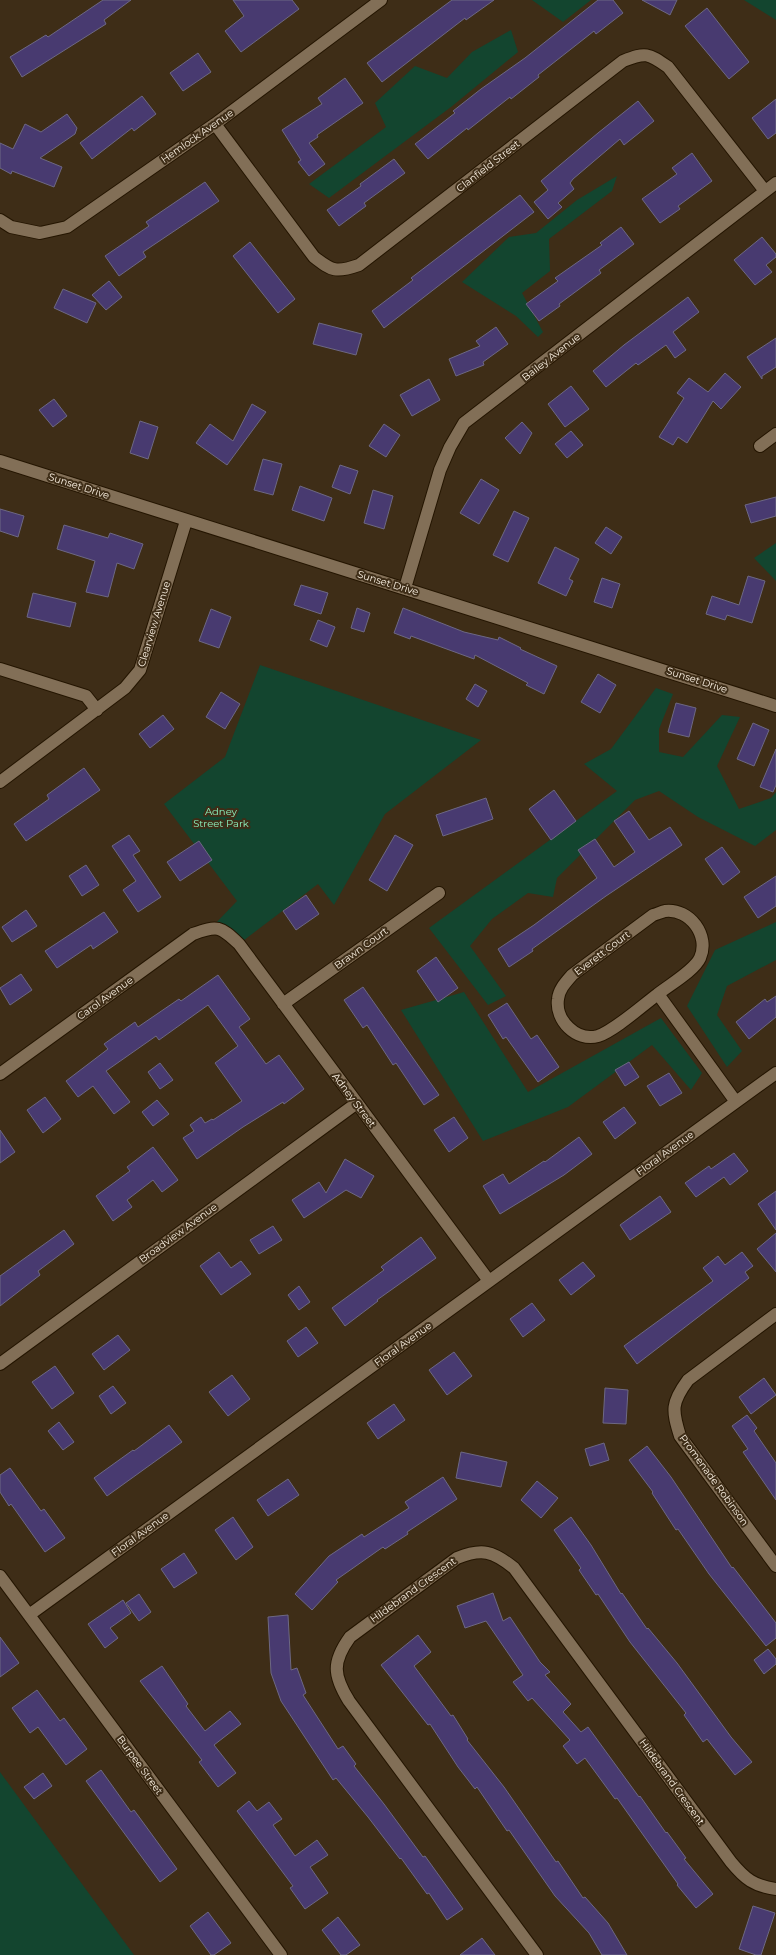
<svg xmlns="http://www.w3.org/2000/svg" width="776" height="1955" font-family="Montserrat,sans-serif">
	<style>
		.green { fill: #13452f }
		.building { fill: #483a70; stroke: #6d6883 }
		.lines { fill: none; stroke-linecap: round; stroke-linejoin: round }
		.minor-casing { stroke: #241501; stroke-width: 14 }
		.minor { stroke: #826f57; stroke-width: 12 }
		.labels { text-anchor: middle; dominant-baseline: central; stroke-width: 4; stroke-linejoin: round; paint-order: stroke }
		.street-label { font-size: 10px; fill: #faf0e2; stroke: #3e2d17 }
		.park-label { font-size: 10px; fill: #8df3bf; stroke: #3e2d17 }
	</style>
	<rect width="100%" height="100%" fill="#3e2d17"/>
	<path class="green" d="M532,0h59l-28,22z
		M744,0h32v20z
		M511,30l7,22 -67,55 -122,91 -20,-14 77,-57 -11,-24 40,-37 32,12 25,-26z
		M617,176l-5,15 -63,48 1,32 -28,22 21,39 -5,5 -22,-21 -54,-34 47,-45 27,-4 41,-33z
		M776,543v38l-22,-23z
		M260,665l221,75 -96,74 -51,91 -16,-21 -79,60 -27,-17 25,-26 -73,-97 61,-47z
		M656,688l17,6 -14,35v23l24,5 39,-42 18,2 -23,49 22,43 32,-11 5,-6v38l-21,16 -57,-29 -39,-26 -24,9 -78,78 -4,19 -25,-4 -36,26 -22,27 36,50 -18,9 -59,-77 188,-137 -33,-27 27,-15z
		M776,922v38l-49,26 -10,29 25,36 -15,16 -40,-61 28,-56z
		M464,992l64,100 133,-74 41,55 -11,17 -39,-45 -84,62 -85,34 -82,-131z
		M0,1772l134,183h-134z"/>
	<path class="building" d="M103,0h28l-27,20 2,4 -84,53 -12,-20 36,-22 2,2z
		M233,0h59l7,9 -58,43 -16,-21 19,-15z
		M452,0h42l-28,20 -1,-2 -83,64 -15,-19z
		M598,0h15l10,13 -27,21 -2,-3 -56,44 1,2 -28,22 -1,-2 -42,33 -1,-2 -39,31 -13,-15 40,-31 -2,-2 28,-22 44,-31z
		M642,0h35l-7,15z
		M707,8l42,54 -20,17 -44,-53z
		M198,53l13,19 -28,19 -13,-18z
		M345,78l18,25 -46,32 1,2 -9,6 16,21 -16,12 -11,-14 3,-2 -19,-30 40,-26 -4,-6z
		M142,96l14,18 -22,17 -2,-3 -40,31 -12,-16z
		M776,99v34l-8,6 -16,-21z
		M638,101l16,20 -30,24 -4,-6 -47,40 -3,4 4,6 -16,14 4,4 -14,12 -14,-17 14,-12 -7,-9 57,-48z
		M67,114l10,14 -2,6 -35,24 22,9 -8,20 -42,-16 -1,3 -11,-6v-25l13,6 12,-25 16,8z
		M692,153l20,28 -34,25 2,3 -20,14 -18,-24 35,-25 -5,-6z
		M394,159l11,14 -41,30 2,3 -27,20 -12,-16 34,-24 -1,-2z
		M205,182l14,19 -76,51 3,5 -27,19 -14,-20 44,-30 -3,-4z
		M520,195l14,17 -150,116 -12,-17 41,-31 -2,-2z
		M621,227l13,17 -35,26 2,3 -42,31 1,2 -21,15 -13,-17 32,-23 -3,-3 47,-33 -2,-2z
		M762,237l14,17v3l-10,8 6,7 -17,13 -21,-25z
		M250,242l45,57 -17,14 -45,-57z
		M109,281l13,16 -16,13 -14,-15z
		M63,289l33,14 -9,20 -33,-15z
		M688,297l11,15 -26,20 13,18 -11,8 -9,-13 -28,20 -2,-2 -30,24 -13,-16 31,-26z
		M319,323l43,11 -6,21 -43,-11z
		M496,327l12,17 -25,18 1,3 -28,11 -7,-17 31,-13 -4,-5z
		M776,338v29l-14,9v3l-15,-22z
		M725,373l16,14 -20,22 -8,-8 -26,42 -9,-6 -5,8 -14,-8 25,-39 -7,-5 12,-15 19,14z
		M429,379l11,21 -28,16 -12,-21z
		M571,386l18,23 -24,18 -17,-23z
		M54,399l13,17 -14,11 -14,-17z
		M252,404l14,8 -39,53 -31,-22 14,-19 23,17z
		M140,421l18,6 -10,32 -18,-6z
		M522,422l10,11 -12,21 -15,-16z
		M384,424l16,11 -14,22 -17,-11z
		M571,431l12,14 -16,13 -12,-14z
		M263,459l19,5 -9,31 -19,-5z
		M340,465l18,6 -8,23 -18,-7z
		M481,479l18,11 -20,34 -19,-11z
		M300,486l32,12 -8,23 -32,-11z
		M373,490l20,6 -9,33 -20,-6z
		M776,497v19l-25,7 -6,-18z
		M0,509l24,7 -6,21 -18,-6z
		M514,511l15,7 -21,44 -15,-7z
		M64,525l44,13 2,-5 33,11 -9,25 -17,-6 -9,34 -22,-5 9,-31 -38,-12z
		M606,527l16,10 -11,17 -16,-11z
		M555,547l24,12 -10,20 4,2 -7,15 -28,-13z
		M748,576l17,5 -13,42 -25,-8 -2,5 -19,-6 6,-18 27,9z
		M602,578l18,6 -8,24 -18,-6z
		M301,585l27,8 -7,21 -27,-9z
		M33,593l43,10 -6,24 -43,-10z
		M357,608l13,5 -6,19 -13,-4z
		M403,608l61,24 34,8 1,-3 22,11 -1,1 37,17 -13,28 -18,-9 2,-2 -53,-28 -1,4 -63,-23 -1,3 -16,-6z
		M211,609l20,8 -12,31 -20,-7z
		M318,620l17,7 -8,20 -17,-7z
		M598,674l18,11 -16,28 -19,-11z
		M475,684l12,7 -9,16 -12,-8z
		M221,692l19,12 -15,25 -19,-12z
		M676,703l20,5 -7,29 -21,-5z
		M163,715l11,14 -24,19 -11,-14z
		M753,723l16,7 -15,36 -17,-7z
		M776,749v36l-3,7 -13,-5z
		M84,768l16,22 -74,51 -12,-17 35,-25 -2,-4z
		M554,790l22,31 -25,19 -22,-31z
		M486,798l7,21 -50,17 -7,-21z
		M629,811l20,29 21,-13 12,18 -76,51 -74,53 1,2 -24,16 -11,-18 36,-24 63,-47 -19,-28 17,-11 19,28 21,-15 -21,-31z
		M129,835l11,16 -7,4 28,42 -23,15 -15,-22 13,-9 -24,-35z
		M395,835l18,10 -26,46 -18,-11z
		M199,841l13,19 -32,21 -13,-19z
		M722,847l18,25 -17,13 -18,-26z
		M86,865l13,20 -17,11 -13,-20z
		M776,876v30l-18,12 -14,-21z
		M306,895l13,19 -23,16 -13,-19z
		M26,910l11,16 -25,16 -10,-15z
		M104,912l14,20 -25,17 -2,-4 -34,23 -12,-17z
		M436,957l22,31 -20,14 -21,-31z
		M21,974l11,16 -22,15 -10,-17z
		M218,975l32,44 -11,8 27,37 13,-9 25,34 -20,15 -1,-2 -40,25 -46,32 -14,-21 11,-7 -4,-6 11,-8 4,6 7,-4 1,1 29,-19 -27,-38 23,-17 -30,-41 -49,35 -3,-4 -50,35 24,31 -16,12 -21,-28 -15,11 -12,-16 42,-32 -4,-5 31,-22 3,5 41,-28 2,2z
		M363,987l76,108 -15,10 -28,-42 -3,2 -26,-40 -4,3 -19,-28z
		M776,996v21l-27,22 -13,-17 29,-23 2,3z
		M507,1003l24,36 6,-4 22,32 -21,15 -32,-45 -3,2 -15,-24z
		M629,1062l10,15 -14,9 -10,-16z
		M160,1063l13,17 -13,9 -12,-17z
		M669,1073l13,20 -22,13 -13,-20z
		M45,1097l16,22 -18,14 -16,-23z
		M157,1100l12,14 -16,12 -11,-14z
		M624,1107l12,16 -21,16 -12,-17z
		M454,1117l14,21 -19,14 -15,-22z
		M0,1130l15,22 -15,11z
		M579,1137l13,17 -28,21 -64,39 -17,-28 20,-12 6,10 35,-23 1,1z
		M153,1147l25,33 -16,12 -9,-12 -26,20 5,7 -19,14 -17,-25 34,-25 -3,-4z
		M734,1153l14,18 -18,14 -6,-8 -28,20 -11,-14 24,-17 2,3z
		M345,1159l29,17 -13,22 -15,-8 -42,28 -12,-18 27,-18 7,11z
		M776,1191v39l-18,-26z
		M660,1196l11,16 -41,28 -10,-15z
		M273,1226l9,14 -23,14 -9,-14z
		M64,1230l10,14 -36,27 2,4 -40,31v-30z
		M776,1233v39l-19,-23z
		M421,1237l15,21 -59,42 1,1 -33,25 -13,-18 52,-38 -3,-3z
		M219,1252l12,16 10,-7 10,13 -30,21 -21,-29z
		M742,1252l11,14 -8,6 4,6 -112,86 -13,-18 89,-65 -10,-13 15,-12 7,9z
		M583,1262l12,14 -24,19 -12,-15z
		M299,1286l11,16 -11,8 -11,-15z
		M532,1303l13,17 -22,17 -13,-18z
		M306,1327l12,16 -20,14 -11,-16z
		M118,1335l12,15 -26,20 -12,-16z
		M454,1352l18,24 -25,19 -18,-25z
		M55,1366l19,27 -22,16 -20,-27z
		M232,1375l18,24 -22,17 -19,-24z
		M764,1378l12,17 -25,19 -12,-17z
		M113,1386l13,17 -15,11 -12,-18z
		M605,1388l23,2 -2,34 -23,-1z
		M394,1404l11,16 -27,19 -11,-16z
		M747,1415l10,13 -3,3 22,32v37l-33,-48 5,-3 -16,-23z
		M59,1422l15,20 -11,8 -15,-19z
		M169,1425l13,17 -75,54 -13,-18 39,-28 1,1z
		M604,1443l5,17 -19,6 -5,-17z
		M647,1446l24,31 61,91 1,-1 43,56v15l-10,8 -57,-72 -31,-45 -2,1 -24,-37 1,-1 -24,-32z
		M461,1452l46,10 -6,25 -45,-9z
		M10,1468l31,43 3,-2 21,29 -20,14 -34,-48 -2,2 -9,-14v-17z
		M443,1477l14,22 -50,33 1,2 -23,15 -2,-2 -47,33 2,2 -26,28 -17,-16 34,-38 33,-22 2,3 45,-29 -4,-6z
		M288,1479l11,16 -31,21 -11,-16z
		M537,1481l21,17 -17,20 -20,-18z
		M233,1517l20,30 -17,13 -21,-30z
		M571,1517l20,28 30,49 1,-1 25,36 1,-1 29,35 54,74 21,25 -17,13 -28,-36 -4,3 -19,-27 2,-2 -56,-71 -32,-48 -2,1 -17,-25 2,-2 -27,-38z
		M184,1553l13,20 -23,15 -13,-19z
		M493,1593l10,28 7,-4 30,45 10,10 -5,3 26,29 -8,8 18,20 7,-5 51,70 1,-1 26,37 1,-1 19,26 -2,1 29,35 -17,14 -19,-23 1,-1 -61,-86 -2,1 -30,-41 -8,6 -14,-18 7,-6 -38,-42 -4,3 -15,-19 10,-7 -37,-54 -21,7 -8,-22z
		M139,1594l12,18 -12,9 -13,-18z
		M123,1600l8,13 -21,15 8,10 -13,10 -17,-24z
		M288,1615l3,55 6,-2 9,25 -3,2 35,54 5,-3 13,18 -2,2 30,38 39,53 2,-1 38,53 -16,11 -18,-27 -2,1 -26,-36 -1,1 -32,-42 -32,-39 -3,2 -52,-79 -10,-28 -3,-56z
		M418,1635l13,17 -17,14 37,50 2,-1 15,24 -1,1 37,47 52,75 2,-1 25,37 2,-1 23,26 19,32h-25l-13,-22 -34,-37 -46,-66 -2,1 -30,-44 -2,2 -17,-22 -28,-43 -2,1 -47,-60z
		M0,1637l19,26 -19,14z
		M768,1649l8,10v5l-12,10 -10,-14z
		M162,1666l26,38 -2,2 19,25 25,-20 11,13 -27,21 22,28 -18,14 -19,-25 3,-2 -62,-79z
		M37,1690l23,31 4,-3 23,31 -21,16 -28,-38 -8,6 -18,-25z
		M101,1770l30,42 3,-2 43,59 -17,13 -74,-101z
		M43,1773l9,13 -18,13 -10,-12z
		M249,1801l8,10 12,-9 13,17 -9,6 22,31 22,-16 11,15 -18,12 18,26 -23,16 -15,-21 3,-2 -56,-75z
		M753,1906l22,7 -14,42h-5l-17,-6z
		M208,1912l23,31 -17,12h-3l-21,-29z
		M338,1917l22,28 -14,10h-5l-19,-25z
		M482,1938l13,17h-35z"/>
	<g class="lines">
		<defs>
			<path id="minor" d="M215,124l99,133c18,14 22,16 45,8l264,-204c23,-9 25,-8 45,6l97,124
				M0,220l11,7 29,6 27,-6 148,-103 166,-124
				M760,446l16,-12
				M0,461c258,83 518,162 776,245
				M405,588l35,-118 10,-23 14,-24 312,-240
				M0,669l86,27 11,14
				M0,782l125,-94 15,-18 46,-149
				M658,994c-15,11 -44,37 -60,42 -22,6 -43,-16 -40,-37 1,-10 8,-17 14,-24l81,-60c4,-1 8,-3 12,-4 25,-3 45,25 35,47 -6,13 -31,27 -42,36l78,108
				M283,1004l156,-111
				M0,1074l193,-140c25,-9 27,-8 46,10l250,337
				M776,1314l-88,66c-17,23 -16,30 -8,56l96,130
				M0,1364l357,-261
				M0,1576l281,379
				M29,1615l747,-542
				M537,1955l-188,-254c-16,-26 -17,-39 1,-64l107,-79c25,-10 36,-7 57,10l217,294c14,17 23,24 45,27"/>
		</defs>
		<use href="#minor" class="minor-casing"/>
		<use href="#minor" class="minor"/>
	</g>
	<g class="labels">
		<g class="street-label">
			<text transform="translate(197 136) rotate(-35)">Hemlock Avenue</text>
			<text transform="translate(488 166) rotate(-38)">Clanfield Street</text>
			<text transform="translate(551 357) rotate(-38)">Bailey Avenue</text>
			<text transform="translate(79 486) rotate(18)">Sunset Drive</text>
			<text transform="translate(388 583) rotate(17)">Sunset Drive</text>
			<text transform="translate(154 624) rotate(-73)">Clearview Avenue</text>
			<text transform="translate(697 680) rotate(18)">Sunset Drive</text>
			<text transform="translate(361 948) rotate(-36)">Brawn Court</text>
			<text transform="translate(602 953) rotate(-37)">Everett Court</text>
			<text transform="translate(105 998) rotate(-36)">Carol Avenue</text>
			<text transform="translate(354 1100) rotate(53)">Adney Street</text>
			<text transform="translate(665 1153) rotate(-36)">Floral Avenue</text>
			<text transform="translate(178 1233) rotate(-36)">Broadview Avenue</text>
			<text transform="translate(403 1344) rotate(-36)">Floral Avenue</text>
			<text transform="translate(714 1480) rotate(54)">Promenade Robinson</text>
			<text transform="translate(140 1534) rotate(-36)">Floral Avenue</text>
			<text transform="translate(413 1590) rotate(-36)">Hildebrand Crescent</text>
			<text transform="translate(140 1765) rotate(54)">Burpee Street</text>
			<text transform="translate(672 1782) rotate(54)">Hildebrand Crescent</text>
		</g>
		<g class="park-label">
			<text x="221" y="811">Adney<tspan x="221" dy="12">Street Park</tspan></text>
		</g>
	</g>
</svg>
